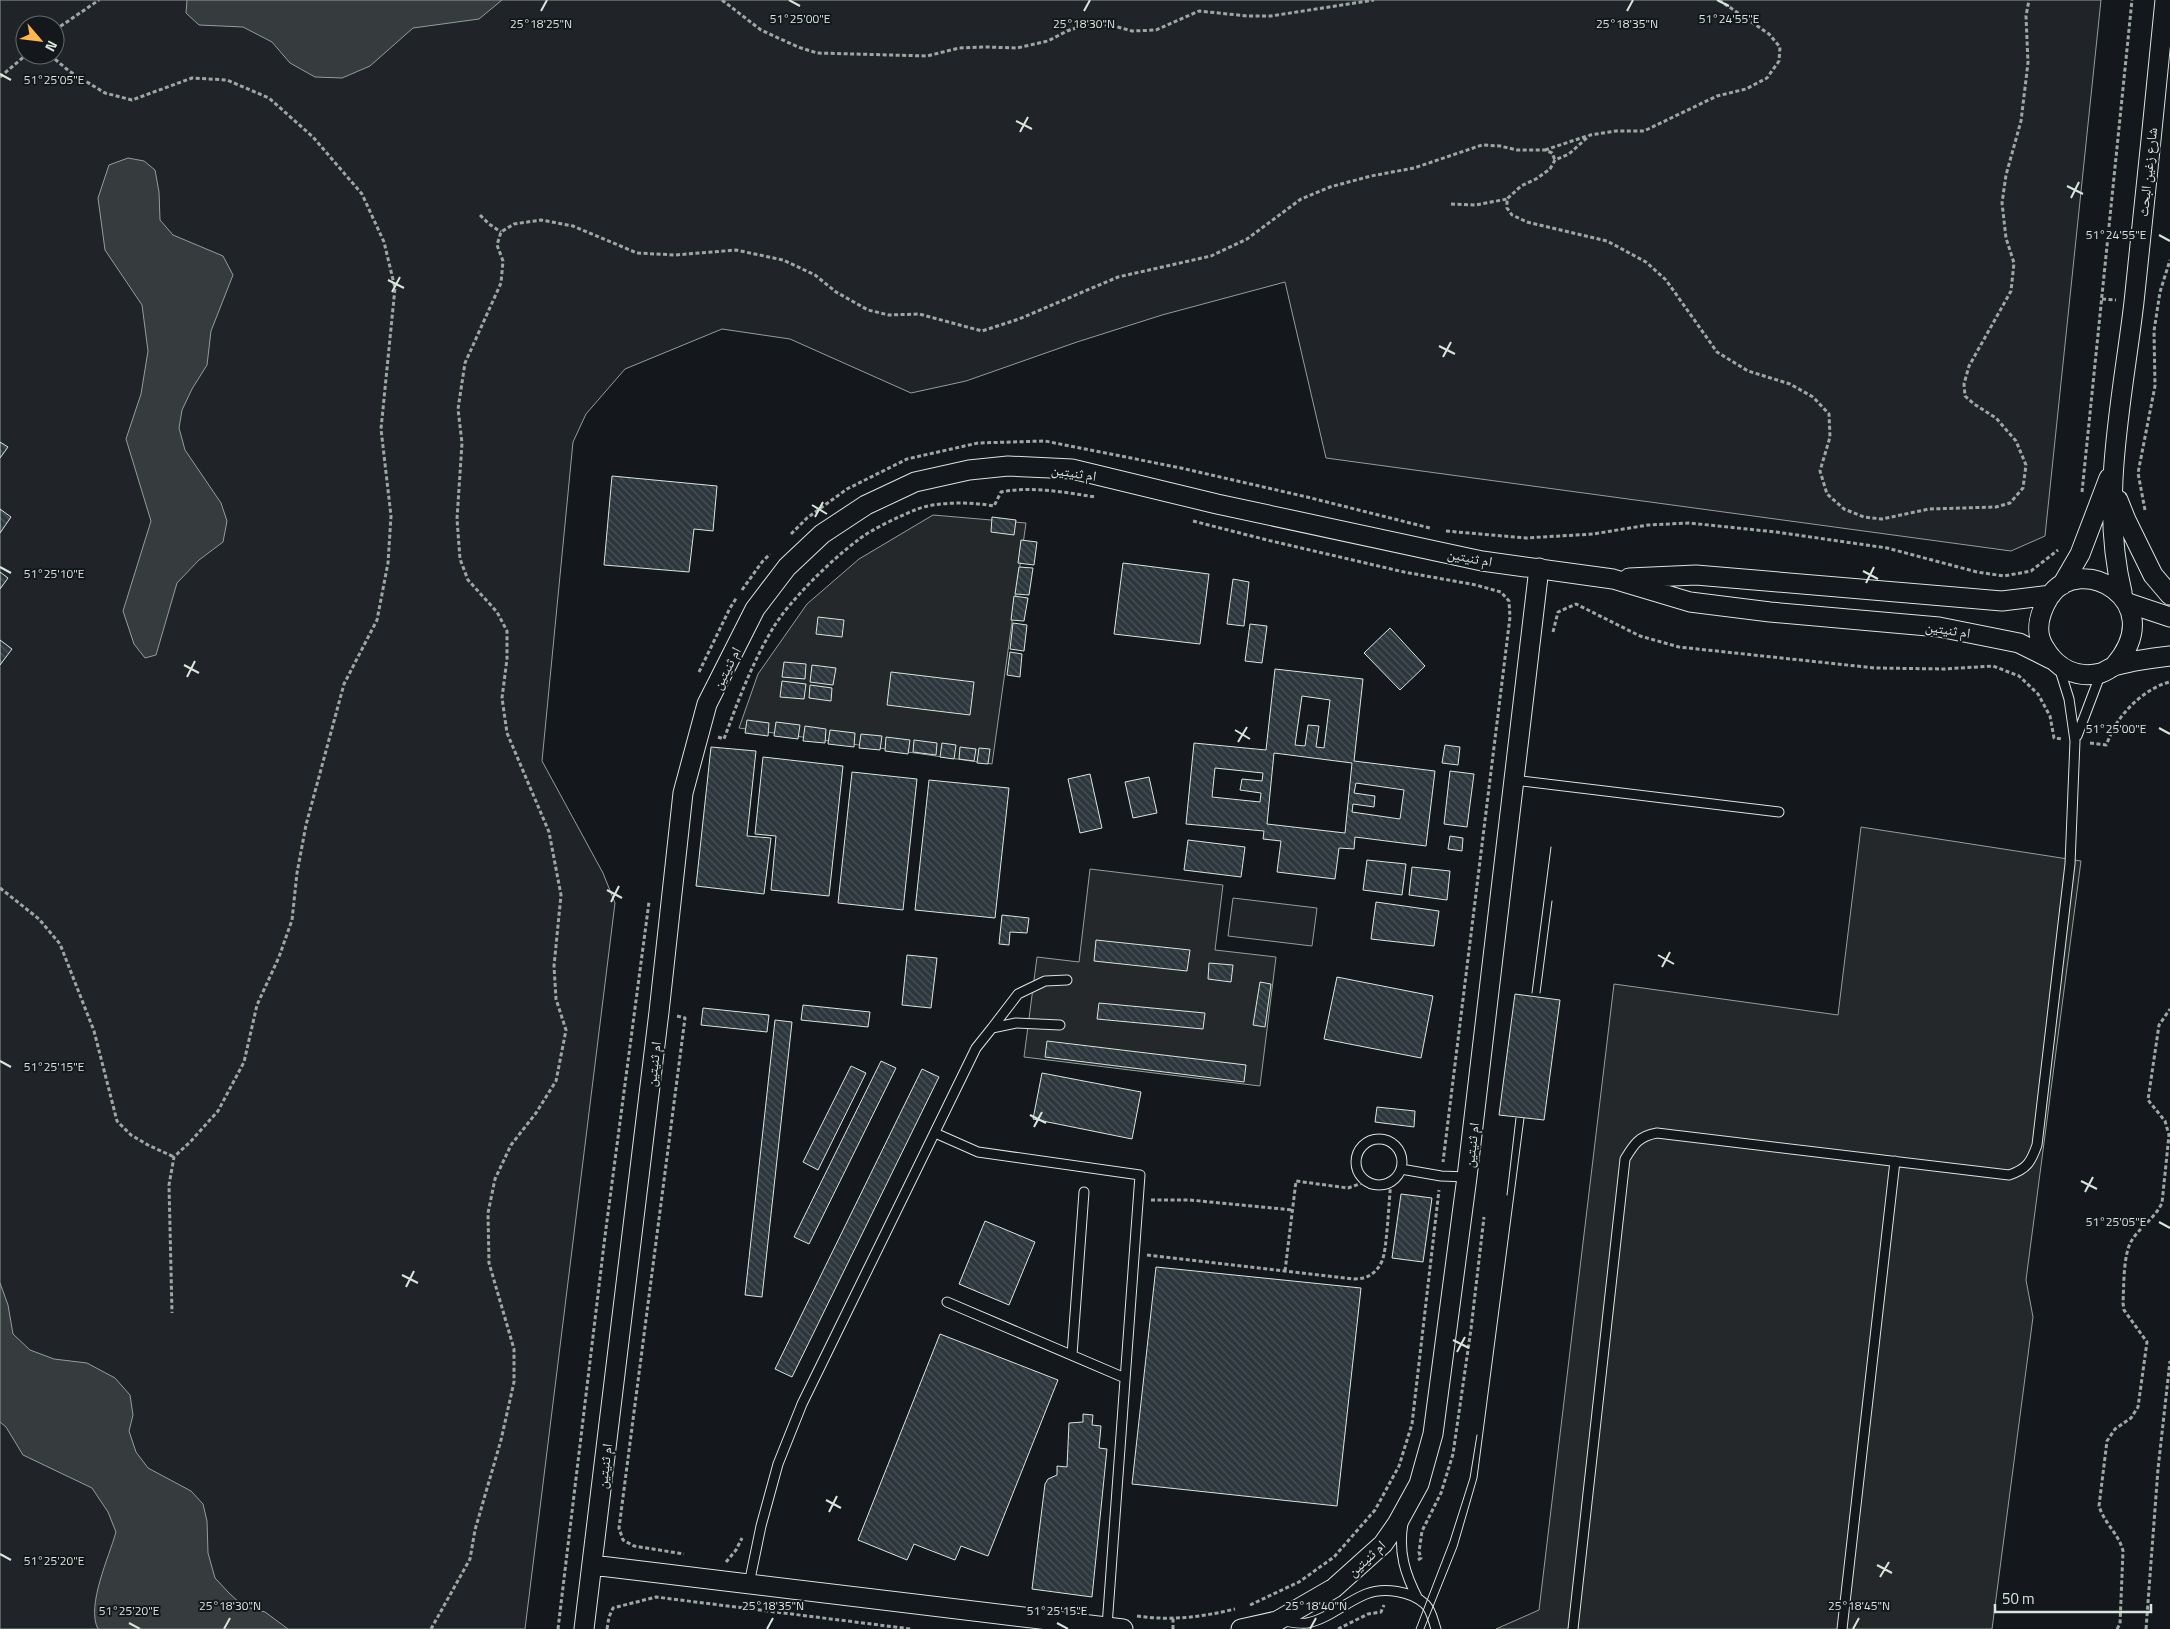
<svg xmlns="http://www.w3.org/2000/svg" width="2170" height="1629" font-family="'Titillium Web','Noto Naskh Arabic',sans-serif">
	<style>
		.grass { fill: #202428; stroke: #939e99; fill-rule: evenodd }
		.parking { fill: #24282b; stroke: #939e99 }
		.water { fill: #363b3e; stroke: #939e99 }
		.building { fill: url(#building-back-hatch); stroke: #d8e6dc; fill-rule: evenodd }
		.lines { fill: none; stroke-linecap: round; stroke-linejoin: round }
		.lane-casing { stroke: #d8e6dc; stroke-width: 11 }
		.street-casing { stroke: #d8e6dc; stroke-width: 21 }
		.path { stroke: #9da8a2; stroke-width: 3; stroke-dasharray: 4 2.5; stroke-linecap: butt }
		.lane { stroke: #14181c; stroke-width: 9 }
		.street { stroke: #14181c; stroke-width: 19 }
		.tram { stroke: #d8e6dc; stroke-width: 1 }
		.ticks { fill: none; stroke: #d8e6dc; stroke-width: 2 }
		.labels { text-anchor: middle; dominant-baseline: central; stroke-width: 4; stroke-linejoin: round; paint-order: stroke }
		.street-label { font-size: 14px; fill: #d8e6dc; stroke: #14181c }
		.ticks-label { font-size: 12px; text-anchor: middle; fill: #d8e6dc; stroke: #14181c; stroke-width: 4; stroke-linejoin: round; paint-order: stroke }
	</style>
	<defs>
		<pattern id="building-back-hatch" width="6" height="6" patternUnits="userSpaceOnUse" patternTransform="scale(1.25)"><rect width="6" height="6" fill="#2c363c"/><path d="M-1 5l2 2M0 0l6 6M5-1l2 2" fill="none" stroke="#4a5358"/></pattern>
	</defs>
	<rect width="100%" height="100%" fill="#14181c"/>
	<path class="grass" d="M0,0h2101l-56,536 -34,15 -685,-93 -41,-176 -123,33 -85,27 -111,39 -55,12 -121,-54 -68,-10 -97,40 -39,45 -13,28 -31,319 61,112 12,30 -90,726h-525zM25,25h30v30h-30z
		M1233,898l84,10 -5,38 -84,-10z"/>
	<path class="parking" d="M933,515l93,8 -34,241 -253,-36 19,-54 49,-70 52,-45z
		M1861,827l220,34 -55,419 7,37 -41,312h-496l43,-19 75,-626 224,31z
		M1090,869l133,16 -8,65 61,7 -16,129 -236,-29 13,-100 42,5z"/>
	<path class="water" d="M187,0h315l-23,19 -66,9 -43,38 -28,12 -27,-1 -25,-14 -18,-21 -29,-15 -44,-2 -13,-12z
		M128,158l16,3 11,9 4,22 1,28 13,15 50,21 10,19 -22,56 -4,34 -15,24 -10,21 -3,18 6,22 36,53 6,18 -4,21 -24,18 -22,23 -21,72 -11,3 -11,-14 -11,-33 28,-90 -25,-82 15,-45 7,-43 -6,-46 -37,-55 -7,-52 11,-33z
		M0,1283l8,22 5,29 17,16 24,9 33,4 28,15 15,17 3,20 -4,16 7,21 12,16 43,23 12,13 4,17 1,32 7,25 14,15 14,13 22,6 23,17h-190c-12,-23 11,-72 18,-97l-8,-20 -16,-24 -69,-33 -17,-28 -6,-5z"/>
	<path class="building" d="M0,442l8,5 -8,11z
		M612,476l105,10 -4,45 -19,-2 -5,43 -85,-7z
		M0,509l11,8 -11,16z
		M992,517l24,3 -2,15 -23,-3z
		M1021,540l16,2 -3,23 -16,-2z
		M1123,563l86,11 -9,70 -86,-10z
		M1019,567l14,1 -4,27 -14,-1z
		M0,572l8,6 -8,11z
		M1233,579l16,3 -5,44 -17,-2z
		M1014,596l14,2 -4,23 -13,-1z
		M818,617l26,3 -2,17 -26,-3z
		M1013,623l14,2 -3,26 -14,-2z
		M1250,624l17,2 -5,37 -17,-2z
		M1390,628l35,38 -25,24 -36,-37z
		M0,640l12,9 -12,16z
		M1010,652l12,2 -2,23 -13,-2z
		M784,662l22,2 -1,15 -23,-2z
		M812,665l24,3 -3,17 -23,-3z
		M1275,669l88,10 -9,82 81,10 -9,75 -71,-9 -1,12 -15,-1 -4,31 -58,-7 4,-31 -18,-2 1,-8 -78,-7 8,-81 72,7zM1302,696l28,4 -6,48 -8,-1 3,-21 -11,-1 -3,21 -10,-1zM1274,753l78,10 -7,70 -78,-9zM1215,768l48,5 -1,8 -20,-2 -2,11 21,3 -1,9 -48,-5zM1356,783l48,7 -4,29 -48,-7 1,-8 21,3 1,-11 -21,-3z
		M891,672l83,10 -4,33 -83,-10z
		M782,681l24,3 -2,15 -24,-2z
		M810,685l22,3 -1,13 -22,-3z
		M747,720l22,3 -1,13 -23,-3z
		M776,722l24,3 -2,14 -24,-3z
		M805,726l21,3 -1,14 -22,-2z
		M830,730l25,3 -1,14 -26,-3z
		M861,734l21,2 -2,14 -21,-2z
		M886,737l24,3 -2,14 -23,-3z
		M914,740l23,3 -1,12 -23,-3z
		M942,743l14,2 -2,14 -14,-2z
		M1445,745l15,2 -2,18 -16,-2z
		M711,747l45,4 -9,85 24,2 -7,56 -68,-8z
		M960,747l16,2 -2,12 -15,-2z
		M979,748l11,1 -2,15 -11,-1z
		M763,757l80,9 -14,130 -58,-6 5,-54 -21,-2z
		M1450,771l24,3 -7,53 -23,-3z
		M852,772l65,7 -14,131 -65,-7z
		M1090,774l12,54 -22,5 -12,-54z
		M1149,777l8,36 -24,5 -8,-36z
		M929,780l80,8 -14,130 -80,-8z
		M1450,836l13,2 -1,13 -14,-2z
		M1188,840l57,7 -4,30 -57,-7z
		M1367,860l39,4 -4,31 -39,-5z
		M1412,867l38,4 -3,29 -38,-5z
		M1376,902l63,9 -5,35 -63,-7z
		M1002,915l27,3 -2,15 -17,-1 -1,13 -10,-1z
		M1096,940l94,10 -3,21 -93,-10z
		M907,955l30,3 -6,50 -29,-3z
		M1209,963l24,2 -2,17 -23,-3z
		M1337,977l96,19 -12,62 -97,-19z
		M1260,982l11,2 -6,43 -12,-2z
		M1515,994l45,6 -16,120 -45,-5z
		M1099,1003l106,10 -2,16 -106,-10z
		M803,1005l67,7 -2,15 -67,-7z
		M703,1008l66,7 -2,17 -66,-7z
		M775,1020l17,2 -30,275 -17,-2z
		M1047,1041l199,24 -2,17 -199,-25z
		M881,1061l15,7 -87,176 -15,-7z
		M851,1066l15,7 -48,97 -15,-8z
		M922,1069l17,8 -147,300 -17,-8z
		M1042,1073l99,19 -9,47 -99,-20z
		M1377,1107l38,4 -1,16 -39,-5z
		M1401,1194l31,4 -9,64 -31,-4z
		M985,1221l50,21 -26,63 -50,-21z
		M1156,1267l205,21 -24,218 -205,-22z
		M940,1334l118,46 -70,176 -27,-10 -6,14 -41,-16 -7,16 -49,-20z
		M1083,1414l10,1 -1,10 9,1 -2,22 8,1 -15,148 -60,-8 13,-105 3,-5 9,-4v-9l10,1 2,-44 14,-1z"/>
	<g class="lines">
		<defs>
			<path id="lane" d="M2077,736l24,-63
				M1514,780l265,32
				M992,1028l26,-34 27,-13 22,-1
				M935,1133l43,19 162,23 -33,451
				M1356 1162a23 23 0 1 1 46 0a23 23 0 1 1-46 0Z
				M1401,1169l40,7 26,1
				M947,1302l178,76
				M1072,1355l12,-163
				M1403,1523c-5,29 2,51 15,76
				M749,1584l12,-58 17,-62 24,-60 174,-356 16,-20 24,-5 44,2
				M1284,1621c7,1 16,3 23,2 21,-4 39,-21 59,-29 18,-7 45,-3 59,10 7,7 8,17 11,25
				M1573,1629l52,-470c9,-15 14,-23 32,-26l352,42c18,-6 22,-13 28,-30l33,-281 5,-123 -6,-42 -10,-32
				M1842,1629l53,-468"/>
			<path id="street" d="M2118,500l8,20 27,55 17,20
				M1629,578l67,-3 306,26 49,-6
				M2062,585l18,-31 29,-76
				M2122,592c-23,-94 1,-195 12,-290 11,-101 21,-201 31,-302
				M2128,603l42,14
				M2115,665c55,-64 -35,-115 -66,-68 -9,15 -15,34 -5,50 12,21 32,32 57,26 6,-2 11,-7 17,-8 17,-5 35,-7 52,-9
				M592,1565l531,64
				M584,1629l75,-617 24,-219 24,-89 48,-95 32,-42 35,-33 44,-29 49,-23 54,-12 39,-4 64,3 145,35 265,57 131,18 77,23 80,10 169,15 80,16 32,16
				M1241,1629l36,-8 57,-33 49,-44 14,-20 22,-40 14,-50 34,-257 72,-609"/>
		</defs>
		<use href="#lane" class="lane-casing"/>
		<use href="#street" class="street-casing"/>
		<path class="path" d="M722,0l39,30 37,17 19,6 110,3 32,-8 27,-1 31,1 31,-7 19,-10 21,-7 23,1 21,6 24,-1 43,-19 48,5h24l103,-16
			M1719,0l50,34 11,13 -1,14 -12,17 -21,11 -29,7 -73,35h-28l-26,4 -21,19 -14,6 -5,9 -14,10 -15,7 -14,13v9l5,7 15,7 80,19 39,21 20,18 51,72 31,19 42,13 23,13 16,17 1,23 -10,34 7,23 17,15 20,8 18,2 47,-10 67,-2 14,-4 13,-15 3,-23 -10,-24 -20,-23 -22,-14 -9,-8 -1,-12 5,-18 42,-75 3,-28 -8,-25 -4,-35 4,-28 15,-54 7,-58 -2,-47 3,-16
			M55,30l44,-30
			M50,55l19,16 36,22 27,7 60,-22 35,2 42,18 44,39 49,57 22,48 11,46 -14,141 10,87 -3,47 -11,57 -33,64 -38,141 -9,48 -5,47 -13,37 -22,48 -13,57 -26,49 -27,30 -17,16 -5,28 3,128
			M0,77l26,-22
			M1545,150l42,-14
			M1451,204l25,1 31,-6
			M480,215l9,9 12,8
			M2102,299l14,1
			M2082,492l50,-492
			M2145,510l-7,-37 17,-87 -1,-55 6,-39 10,-32
			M1193,521l74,19 137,32 72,13 25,7 8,9 1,16 -67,545
			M1446,531l80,7 67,-4 55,-9 41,-2 87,9 111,16 90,24 27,4 27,-5 27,-21
			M791,534l16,-16 40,-29 60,-30 71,-16 67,-2 136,27 126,29 123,31
			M742,590l20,-28 8,-8
			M1553,632l5,-20 18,-8 64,32 39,11 196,21 69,1 49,-3 26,10 19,18 12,22 4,22 8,1
			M699,672l31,-64 7,-11
			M718,737l6,2c14,-38 28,-76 49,-111 17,-28 58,-68 85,-88 12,-10 42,-24 57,-30 21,-9 57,-8 79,-4l7,-14c30,-6 63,0 94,5
			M2090,743l16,2c4,-8 7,-18 13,-25 11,-16 32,-34 51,-38
			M0,888l39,31 21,25 34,87 23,90 14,14 17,10 26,12
			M677,1016l8,2 -66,510 4,12 11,6 50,8
			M1151,1200h39l103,10
			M1147,1255l207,24c13,0 22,-5 28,-18 5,-10 7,-64 9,-79
			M1285,1271l11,-90 52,7 17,-6
			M1418,1560l3,-2 -2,-6 3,-21 19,-38 12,-39 18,-125 13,-112
			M726,1562l10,-12 6,-12
			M1250,1605l49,-23 35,-25 41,-47 24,-44 13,-42 27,-234
			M1137,1616c34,5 65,1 98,-7
			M431,1629l39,-70 5,-29 26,-90 13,-58v-33l-25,-86 -1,-50 7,-34 16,-34 25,-32 20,-32 10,-51 -10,-31 -2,-33 7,-71 -12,-63 -42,-99 -5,-35 5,-39v-28l-10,-19 -29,-32 -8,-21 -3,-40 5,-76 -4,-34 7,-46 36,-80 2,-22 -6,-16 4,-13 13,-8 27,-4 32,6 64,27 38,2 61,-5 47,10 32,15 21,17 32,18 21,5 30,-1 63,17 37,-12 99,-42 93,-21 36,-17 54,-40 29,-12 41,-11 43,-8 68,-23 18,1 17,4h28l7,3 3,7
			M558,1629l47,-393 44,-334
			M607,1629l2,-12 4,-9 43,-11 255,32
			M1173,1629v-11
			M1338,1629l30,-15 13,-2 3,-7
			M2117,1629l3,-5 3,-73c-4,-17 -19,-28 -24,-45l8,-65 8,-12 16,-11 7,-11 9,-65 -23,-32 -1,-7c1,-18 0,-49 9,-63 9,-14 23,-22 30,-37l7,-68 -4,-14 -17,-21 11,-75 11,-16
			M2146,1629l12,-160 12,-108"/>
		<use href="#lane" class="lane"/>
		<use href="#street" class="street"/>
		<path class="tram" d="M1532,993l19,-146
			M1540,993l12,-92
			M1507,1195l9,-77
			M1416,1629l34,-88 20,-63 7,-43
			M1424,1629l33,-82 20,-69 47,-360"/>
	</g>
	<path class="ticks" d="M789,0l11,6M1717,0l12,6M541,11l6,-11M1084,11l6,-11M1627,11l6,-11M0,74l11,6M1016,121l16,8M1020,132l8,-15M2067,186l16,8M2071,198l8,-16M2159,235l11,6M388,280l16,8M392,292l8,-15M1439,346l16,8M1443,357l8,-15M812,505l15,9M815,517l8,-15M0,567l11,6M1863,571l15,8M1866,583l8,-16M184,665l15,8M187,677l8,-16M2159,728l11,6M1235,730l15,9M1238,742l9,-15M607,890l15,8M611,902l8,-16M1658,955l16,9M1662,967l8,-15M0,1061l11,6M1030,1115l16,8M1034,1127l8,-15M2081,1181l16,8M2085,1192l8,-15M2159,1222l11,6M402,1275l16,8M406,1287l8,-16M1453,1340l16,8M1457,1352l8,-15M826,1500l15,8M829,1512l8,-16M0,1554l11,6M1877,1565l15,8M1880,1577l9,-15M129,1623l11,6M1057,1623l11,6M224,1629l6,-11M767,1629l6,-11M1310,1629l6,-11M1853,1629l6,-11"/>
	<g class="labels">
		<g class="street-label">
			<text transform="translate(2147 172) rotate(-84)">شارع زغين البحث</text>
			<text transform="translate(1074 472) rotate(9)">ام ثنيتين</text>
			<text transform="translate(1470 557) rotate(11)">ام ثنيتين</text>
			<text transform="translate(1948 629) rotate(9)">ام ثنيتين</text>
			<text transform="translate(726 668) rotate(-63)">ام ثنيتين</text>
			<text transform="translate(653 1064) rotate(-83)">ام ثنيتين</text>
			<text transform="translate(1471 1145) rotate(-83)">ام ثنيتين</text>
			<text transform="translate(604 1466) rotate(-83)">ام ثنيتين</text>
			<text transform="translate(1366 1558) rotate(-43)">ام ثنيتين</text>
		</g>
	</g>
	<g class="ticks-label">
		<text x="800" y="23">51°25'00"E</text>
		<text x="1729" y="23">51°24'55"E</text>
		<text x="541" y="28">25°18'25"N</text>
		<text x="1084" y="28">25°18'30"N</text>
		<text x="1627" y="28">25°18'35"N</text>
		<text x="54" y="84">51°25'05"E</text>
		<text x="2116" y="239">51°24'55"E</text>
		<text x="54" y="578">51°25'10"E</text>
		<text x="2116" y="733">51°25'00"E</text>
		<text x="54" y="1071">51°25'15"E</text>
		<text x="2116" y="1226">51°25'05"E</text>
		<text x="54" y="1565">51°25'20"E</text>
		<text x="230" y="1610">25°18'30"N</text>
		<text x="773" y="1610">25°18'35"N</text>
		<text x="1316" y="1610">25°18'40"N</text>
		<text x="1859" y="1610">25°18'45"N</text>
		<text x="129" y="1615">51°25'20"E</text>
		<text x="1057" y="1615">51°25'15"E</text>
	</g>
	<g transform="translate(40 40) rotate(118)"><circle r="24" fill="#14181c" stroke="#626a69"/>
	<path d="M0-4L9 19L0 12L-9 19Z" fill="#ffb74d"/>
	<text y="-8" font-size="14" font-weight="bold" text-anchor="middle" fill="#d8e6dc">N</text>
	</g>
	<path d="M1995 1604v8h156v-8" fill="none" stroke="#d8e6dc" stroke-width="2.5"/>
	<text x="2002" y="1604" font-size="15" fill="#d8e6dc" stroke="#14181c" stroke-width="4" paint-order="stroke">50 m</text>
</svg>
